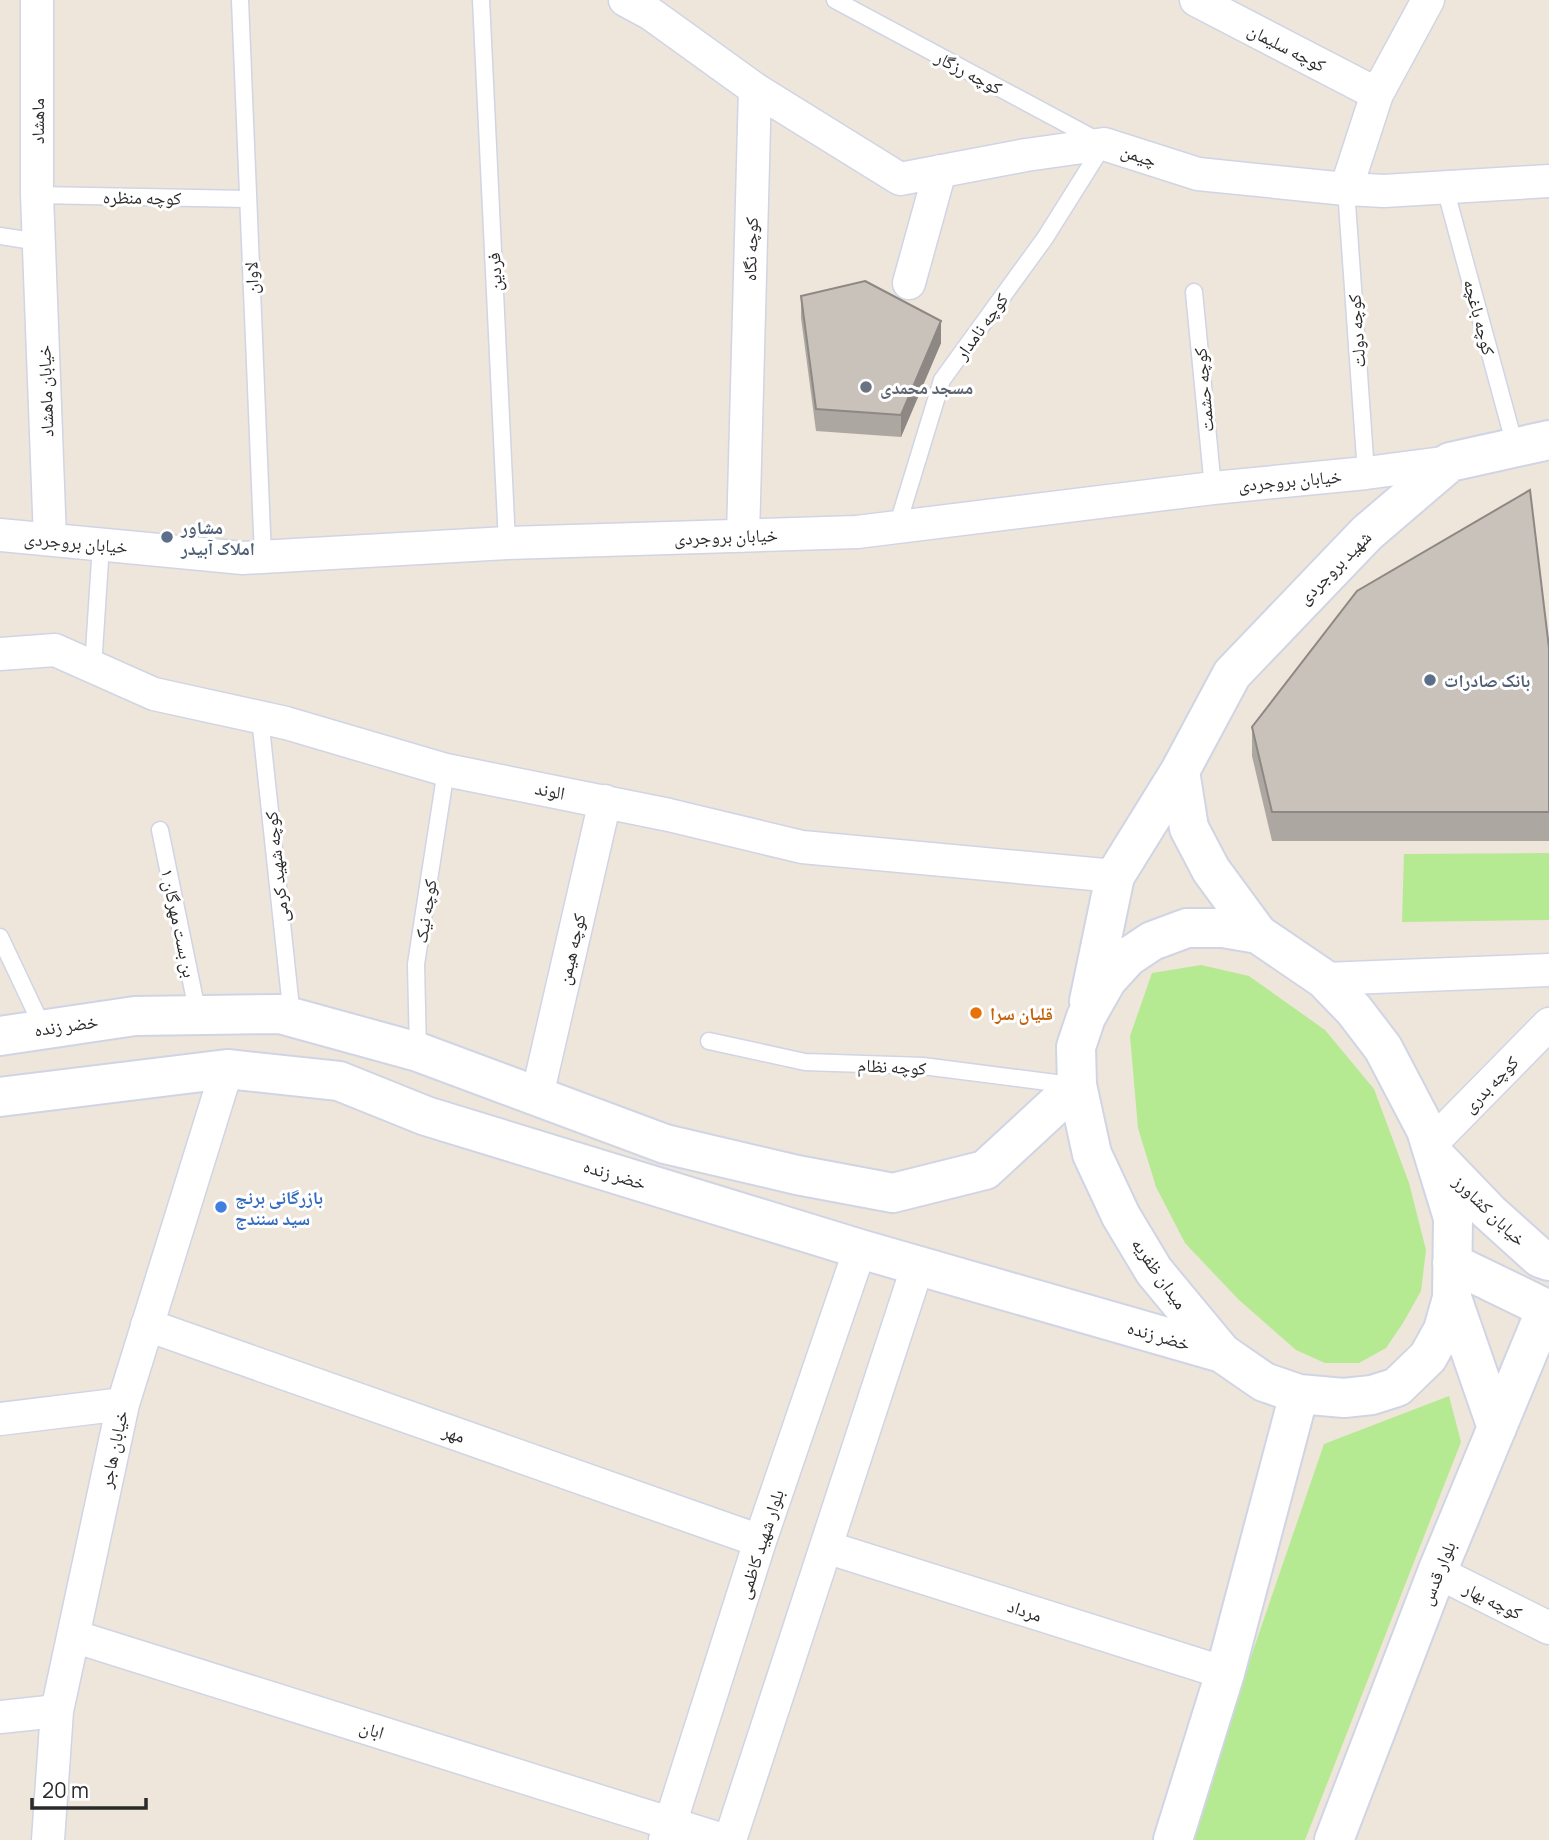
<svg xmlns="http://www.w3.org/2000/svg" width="1549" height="1840" font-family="Manrope,'Noto Naskh Arabic',sans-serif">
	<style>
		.green { fill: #b5ea92 }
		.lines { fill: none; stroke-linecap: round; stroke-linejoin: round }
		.service-casing { stroke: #d0d5e5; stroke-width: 19 }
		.minor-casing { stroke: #d0d5e5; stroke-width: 35 }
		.tertiary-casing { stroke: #d0d5e5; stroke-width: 42 }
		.service { stroke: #fff; stroke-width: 16 }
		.minor { stroke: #fff; stroke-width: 32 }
		.tertiary { stroke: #fff; stroke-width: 38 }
		.wall { fill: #ada7a1 }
		.shaded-wall { fill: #8d8883 }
		.building { fill: #c9c2bb; stroke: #8d8883; stroke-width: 2 }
		.worship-dot { fill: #6b7280; stroke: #fff; stroke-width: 2.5 }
		.service-dot { fill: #5c6f8a; stroke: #fff; stroke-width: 2.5 }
		.food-dot { fill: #e8710a; stroke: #fff; stroke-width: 2.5 }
		.shop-dot { fill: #3f7fe0; stroke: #fff; stroke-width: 2.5 }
		.labels { text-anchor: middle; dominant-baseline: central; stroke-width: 6; stroke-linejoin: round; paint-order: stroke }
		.street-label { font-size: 18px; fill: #2a2a2a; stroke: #fff }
		.worship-label { font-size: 18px; font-weight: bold; fill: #5b616d; stroke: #fff; text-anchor: start }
		.service-label { font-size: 18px; font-weight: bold; fill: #4e5e75; stroke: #fff; text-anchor: start }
		.food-label { font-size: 18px; font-weight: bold; fill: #c56008; stroke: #fff; text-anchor: start }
		.shop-label { font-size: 18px; font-weight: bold; fill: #366cbe; stroke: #fff; text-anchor: start }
	</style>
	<rect width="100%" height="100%" fill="#eee5db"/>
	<path class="green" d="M1549,853v67l-147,2 2,-68z
		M1201,965l48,11 76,54 49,59 35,94 17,67 -5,41 -18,32 -17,25 -27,15h-34l-29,-13 -58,-51 -53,-56 -29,-56 -18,-59 -8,-92 22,-63z
		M1449,1396l12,46 -156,398h-117l136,-396z"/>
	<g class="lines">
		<defs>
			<path id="service" d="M240,0l23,557
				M481,0l26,543
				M835,0l269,144 -59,94 -103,142 -45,147
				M1445,188l70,258
				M1346,189l20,284
				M37,195l211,4
				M0,236l39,6
				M1194,292l19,196
				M93,667l8,-122
				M260,718l32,299
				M160,830l38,185
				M0,937l43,91
				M709,1041l96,21 118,4 148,19
				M418,1052l-2,-88 30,-194"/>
			<path id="minor" d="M37,0v195l13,344
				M625,0l26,14 104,75 -12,447
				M1196,0l181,94
				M755,89l145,90 126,-24 78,-11 94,30 148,15 38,2 165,-10
				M1346,189l31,-95 51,-94
				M909,283l31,-112
				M0,535l243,23 264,-15 350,-11 356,-44 153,-15 84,-11
				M0,654l55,-4 99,44 132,29 160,47 223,45 133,32 313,29
				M1324,979l225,-9
				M537,1096l68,-295
				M1431,1144l118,-120
				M147,1325l613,216
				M0,1419l123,-15
				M826,1547l399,126
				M1437,1572l112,56
				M73,1636l650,204
				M0,1717l57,-6
				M48,1840l9,-129 66,-307 104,-335
				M665,1840l95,-299 100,-292
				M730,1840l188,-575"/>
			<path id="tertiary" d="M1180,771l9,57 22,42 47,64
				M1187,928h36l35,6 66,45 30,31 29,38 43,82 27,88 -1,80 -9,32 -15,27 -31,30 -25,8 -28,3 -45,-4 -35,-12 -42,-29 -68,-82 -33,-55 -29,-62 -15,-69 -1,-38 10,-30 21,-37 21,-23 24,-16z
				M1089,1001l26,-125 65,-105 52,-97 135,-141 83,-71 99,-22
				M0,1036l135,-20 145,-2 138,38 247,92 132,31 96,18 92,-23 92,-85
				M0,1097l227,-28 112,12 87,35 434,133 362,104
				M1438,1159l51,53 51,46 9,3
				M1452,1263l97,47
				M1452,1298l45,130
				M1173,1840l52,-167 74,-279
				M1334,1840l103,-268 109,-263"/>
		</defs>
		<use href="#service" class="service-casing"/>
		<use href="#minor" class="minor-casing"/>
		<use href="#tertiary" class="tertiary-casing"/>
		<use href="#service" class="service"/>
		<use href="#minor" class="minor"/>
		<use href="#tertiary" class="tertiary"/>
	</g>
	<path class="wall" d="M801,296l140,47 -40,94 -85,-6 -15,-113z
		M1549,648v193h-277l-20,-85v-29z"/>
	<path class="shaded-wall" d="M941,321v22l-40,94v-22z"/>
	<path class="building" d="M865,281l76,40 -40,94 -85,-6 -15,-113z
		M1530,490l19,158v164h-277l-20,-85 105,-136z"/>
	<circle class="worship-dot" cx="866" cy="387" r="7"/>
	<g class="service-dot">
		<circle cx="167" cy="537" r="7"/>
		<circle cx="1430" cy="680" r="7"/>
	</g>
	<circle class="food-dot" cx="976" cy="1013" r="7"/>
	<circle class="shop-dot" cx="221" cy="1207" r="7"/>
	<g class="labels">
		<g class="street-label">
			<text transform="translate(1287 47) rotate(27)">کوچه سلیمان</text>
			<text transform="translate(969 72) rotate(28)">کوچه رزگار</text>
			<text transform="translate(37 121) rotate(-90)">ماهشاد</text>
			<text transform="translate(1139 155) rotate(18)">چیمن</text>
			<text transform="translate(142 197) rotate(1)">کوچه منظره</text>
			<text transform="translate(750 249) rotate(-88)">کوچه نگاه</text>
			<text transform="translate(494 272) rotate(-93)">فردین</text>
			<text transform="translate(251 278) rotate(-92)">لاوان</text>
			<text transform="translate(1480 317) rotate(75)">کوچه باغچه</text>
			<text transform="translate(981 326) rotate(-54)">کوچه نامدار</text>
			<text transform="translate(1356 331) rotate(-94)">کوچه دولت</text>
			<text transform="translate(1203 390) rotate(-95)">کوچه حشمت</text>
			<text transform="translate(45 391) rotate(-92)">خیابان ماهشاد</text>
			<text transform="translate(1290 480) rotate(-5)">خیابان بروجردی</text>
			<text transform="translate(726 536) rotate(-2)">خیابان بروجردی</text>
			<text transform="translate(76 542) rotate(5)">خیابان بروجردی</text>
			<text transform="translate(1334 567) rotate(-45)">شهید بروجردی</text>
			<text transform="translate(550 790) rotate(11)">الوند</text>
			<text transform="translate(276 867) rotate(-96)">کوچه شهید کرمی</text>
			<text transform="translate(425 911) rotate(-81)">کوچه نیک</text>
			<text transform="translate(179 923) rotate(78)">بن بست مهرگان ۱</text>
			<text transform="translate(571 949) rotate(-77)">کوچه هیمن</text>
			<text transform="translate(66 1025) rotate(-8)">خضر زنده</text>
			<text transform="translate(892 1066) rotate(3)">کوچه نظام</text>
			<text transform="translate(1490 1084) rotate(-46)">کوچه بدری</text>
			<text transform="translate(615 1174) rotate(17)">خضر زنده</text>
			<text transform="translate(1490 1210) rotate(44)">خیابان کشاورز</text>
			<text transform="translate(1160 1273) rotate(55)">میدان ظفریه</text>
			<text transform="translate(1159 1335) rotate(16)">خضر زنده</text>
			<text transform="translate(454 1433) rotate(19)">مهر</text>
			<text transform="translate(113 1449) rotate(-78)">خیابان هاجر</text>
			<text transform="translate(760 1544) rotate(-72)">بلوار شهید کاظمی</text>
			<text transform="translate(1437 1573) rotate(-68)">بلوار قدس</text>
			<text transform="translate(1493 1600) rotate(26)">کوچه بهار</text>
			<text transform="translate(1025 1610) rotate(18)">مرداد</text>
			<text transform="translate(372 1729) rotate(17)">ابان</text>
		</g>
		<g class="worship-label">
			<text x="880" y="387">مسجد محمدی</text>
		</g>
		<g class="service-label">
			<text x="181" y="527">مشاور<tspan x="181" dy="21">املاک آبیدر</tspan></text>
			<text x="1444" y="680">بانک صادرات</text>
		</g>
		<g class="food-label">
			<text x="990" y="1013">قلیان سرا</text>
		</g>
		<g class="shop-label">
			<text x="235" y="1197">بازرگانی برنج<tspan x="235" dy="21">سید سنندج</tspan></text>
		</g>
	</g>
	<path d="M32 1798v10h114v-10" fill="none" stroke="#2a2a2a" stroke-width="3.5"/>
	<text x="42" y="1798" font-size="21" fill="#2a2a2a" stroke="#ffffff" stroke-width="5" paint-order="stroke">20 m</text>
</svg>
